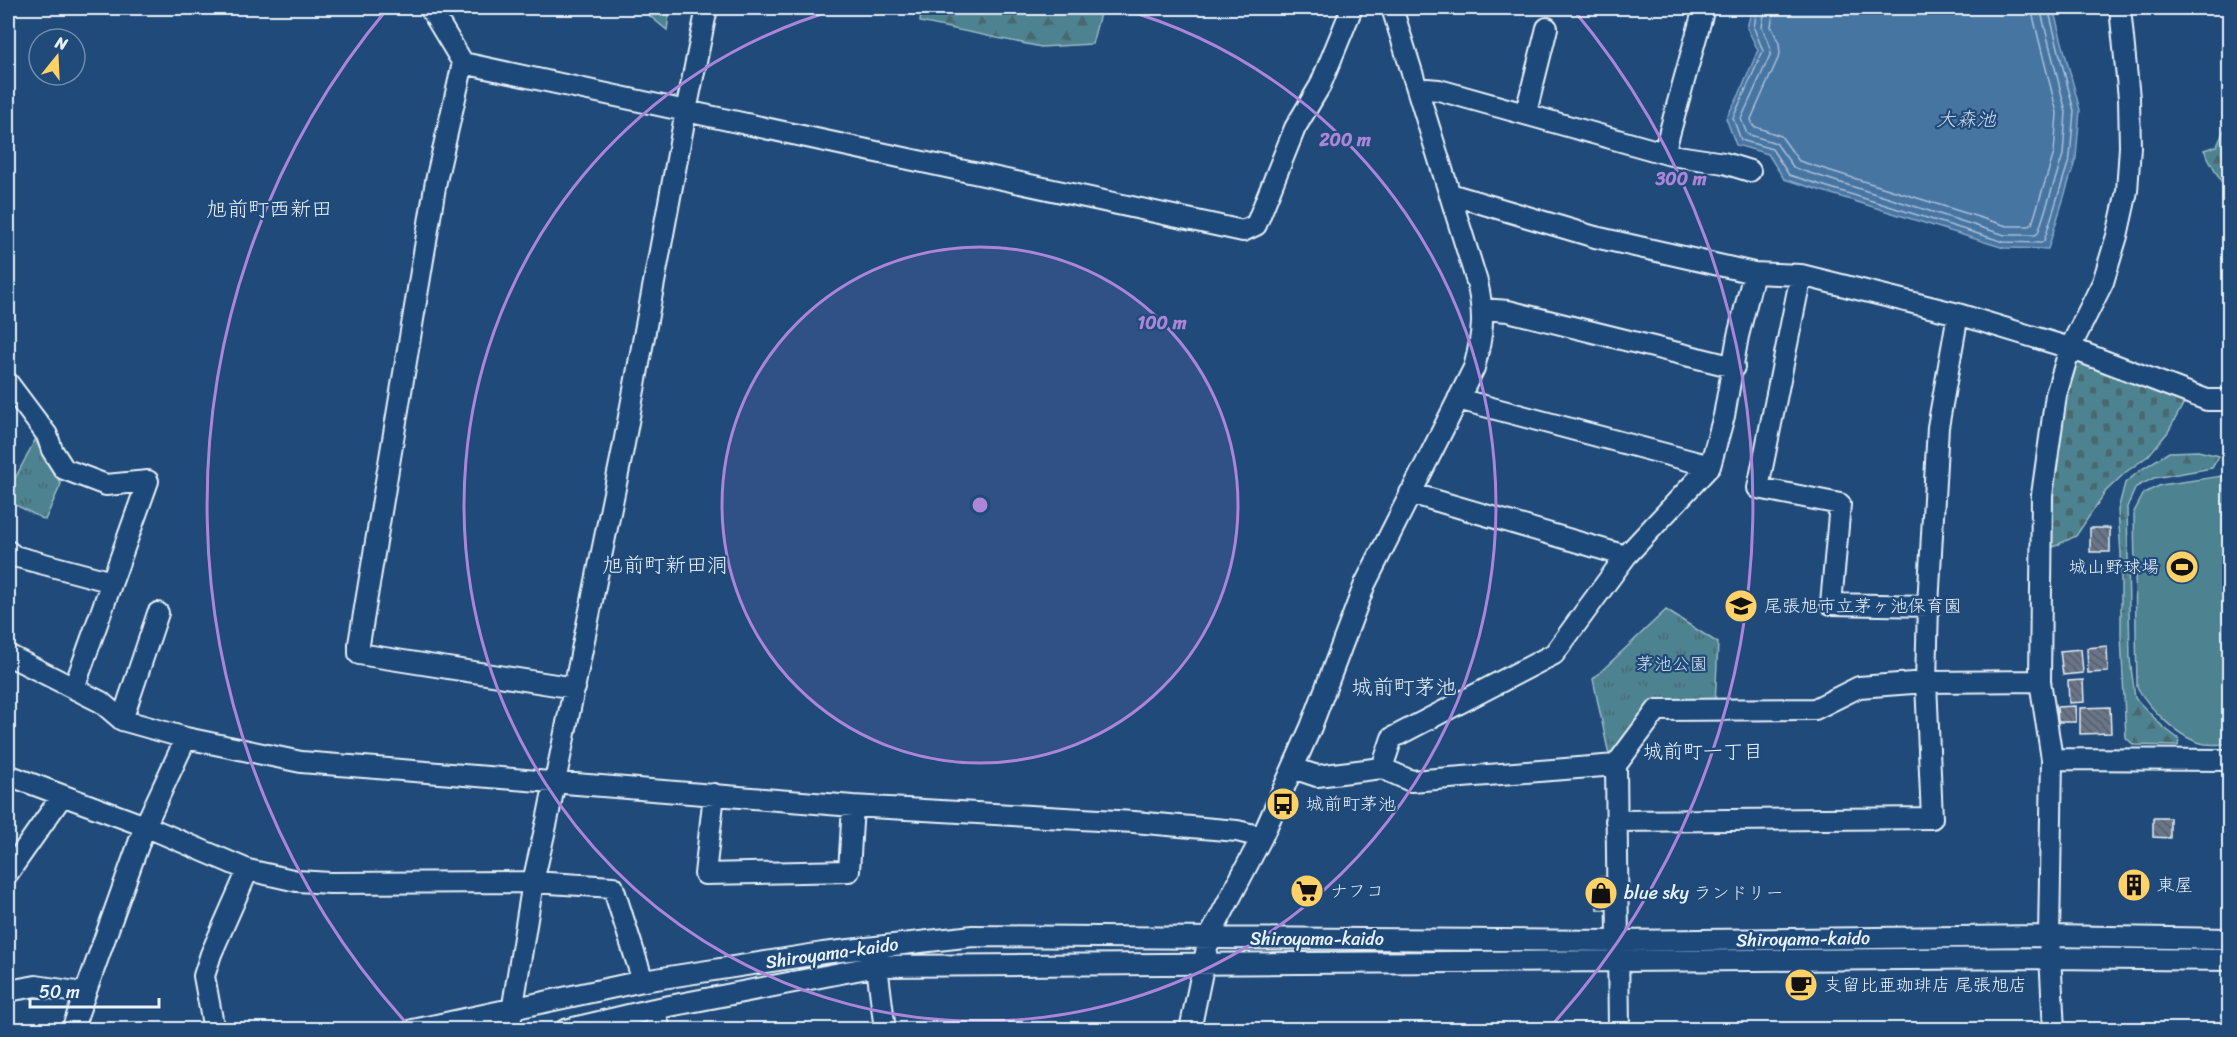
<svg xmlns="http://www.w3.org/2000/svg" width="2237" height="1037" font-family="Sriracha,'Klee One',sans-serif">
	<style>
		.grass { fill: #4e8290; stroke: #9bbac4; stroke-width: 1.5 }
		.forest { fill: url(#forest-firs); stroke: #9bbac4; stroke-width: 1.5 }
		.cemetery { fill: url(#cemetery-stones); stroke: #9bbac4; stroke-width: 1.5 }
		.park { fill: url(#park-tufts); stroke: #9bbac4; stroke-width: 1.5 }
		.water { fill: #4774a2; stroke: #87a6c4; stroke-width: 1.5 }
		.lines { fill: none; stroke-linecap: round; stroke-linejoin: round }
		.shore { stroke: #a8bfd6; stroke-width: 1.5 }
		.building { fill: url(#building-back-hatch); stroke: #e8f1f8; stroke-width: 1.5 }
		.minor-casing { stroke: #e8f1f8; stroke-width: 24 }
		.minor { stroke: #1f4a7a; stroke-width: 20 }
		.ring { fill: none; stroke: #ac85d9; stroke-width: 3 }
		.labels { text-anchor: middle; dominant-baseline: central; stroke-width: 4.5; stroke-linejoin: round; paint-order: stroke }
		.poi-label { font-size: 18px; fill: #e8f1f8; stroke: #1f4a7a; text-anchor: start }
		.park-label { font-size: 18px; fill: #d1e0e8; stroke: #1f4a7a }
		.street-label { font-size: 18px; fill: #e8f1f8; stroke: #1f4a7a }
		.water-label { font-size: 20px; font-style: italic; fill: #d0deeb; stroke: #1f4a7a }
		.neighbourhood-label { font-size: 20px; fill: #e8f1f8; stroke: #1f4a7a }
		.quarter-label { font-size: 21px; fill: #e8f1f8; stroke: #1f4a7a }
		.centre { fill: #ac85d9; stroke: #1f4a7a; stroke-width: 3 }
		.ring-label { font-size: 18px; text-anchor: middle; font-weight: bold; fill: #ac85d9; stroke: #1f4a7a; stroke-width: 4.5; stroke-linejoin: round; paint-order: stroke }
	</style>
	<defs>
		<pattern id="forest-firs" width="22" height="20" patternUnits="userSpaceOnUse" patternTransform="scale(1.5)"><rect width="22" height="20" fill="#4e8290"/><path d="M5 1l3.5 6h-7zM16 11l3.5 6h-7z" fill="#4a6870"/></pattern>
		<pattern id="cemetery-stones" width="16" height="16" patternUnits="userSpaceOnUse" patternTransform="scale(1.5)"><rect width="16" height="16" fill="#4e8290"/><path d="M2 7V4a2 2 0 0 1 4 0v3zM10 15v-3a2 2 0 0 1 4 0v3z" fill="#4a6870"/></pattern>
		<pattern id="park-tufts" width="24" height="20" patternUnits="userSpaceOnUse" patternTransform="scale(1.5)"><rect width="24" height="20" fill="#4e8290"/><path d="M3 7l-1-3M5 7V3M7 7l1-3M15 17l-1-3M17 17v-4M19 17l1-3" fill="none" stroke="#4a6870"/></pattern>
		<pattern id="building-back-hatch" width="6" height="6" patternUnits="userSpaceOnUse" patternTransform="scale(1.5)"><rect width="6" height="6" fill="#697488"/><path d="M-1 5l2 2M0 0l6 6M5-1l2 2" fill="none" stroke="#585e69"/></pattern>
	</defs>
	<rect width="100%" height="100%" fill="#1f4a7a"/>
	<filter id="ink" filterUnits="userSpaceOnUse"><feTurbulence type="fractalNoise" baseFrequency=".0167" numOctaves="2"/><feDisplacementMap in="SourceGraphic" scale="12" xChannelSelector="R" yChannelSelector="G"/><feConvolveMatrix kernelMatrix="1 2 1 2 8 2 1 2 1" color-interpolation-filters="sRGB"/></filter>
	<g filter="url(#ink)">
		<path class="grass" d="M2229,475v269c-7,0 -16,1 -24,0 -25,-4 -56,-36 -68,-57l-3,-175 10,-19 17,-8z"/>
		<path class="forest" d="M640,8h30l-3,22z
			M921,8h180v2l-9,34 -51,3 -121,-25z
			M2229,119v77l-25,-46 13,-4z
			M2198,451l21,5 -7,12 -58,10 -18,9 -9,20 3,152 5,39 28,29 16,12 -1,7 -44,-1 -8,-7 -5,-102v-82l-3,-44 7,-27 17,-14 27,-17z"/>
		<path class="cemetery" d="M2076,361l110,38 -18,33 -20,24 -22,16 -20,19 -30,45 -25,12 -2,-37 14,-105z"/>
		<path class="park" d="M35,440l26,44 -16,36 -37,-19v-9z
			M1666,610l52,33 -3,62 -63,2 -42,53 -17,-81z"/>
		<path class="water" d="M1752,8h301l27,102 -4,48 -28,91 -44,-1 -220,-69 -16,-25 -32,-9 -10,-27 13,-23 19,-45 -11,-22z"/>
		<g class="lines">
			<path class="shore" d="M1757,8l-3,20 9,23 -30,67 8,22 31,9 17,26 215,67 37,1 3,-2 26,-84 4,-46 -26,-103
				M1765,8l-3,19 8,19 1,7 -30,66 6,15 29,9 18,25 211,67h30l3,-2 25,-78 3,-43 -26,-104
				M1774,8l-3,18 8,17 1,11 -29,65 2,7 28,10 18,25 208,65h22l3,-2 22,-71 3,-40 -26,-105"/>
		</g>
		<path class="building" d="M2090,528h20v24h-20z
			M2107,646l1,26 -20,1 -1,-25z
			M2081,649l2,24 -20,2 -3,-24z
			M2083,680l1,22 -15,1 -1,-22z
			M2075,706l1,16h-18l-1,-15z
			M2110,707l1,26 -31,1v-26z
			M2153,818h17v20l-17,-1z
			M2125,875h18v20h-18z
			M1597,877h8v33h-8z"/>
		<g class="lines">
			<defs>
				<path id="minor" d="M430,8l33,55 780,168 13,-6 39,-97 25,-42 32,-78
					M463,63l-27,118 -77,463v10l216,34
					M1418,91l9,-2 12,1 232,65 53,8 26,8
					M1523,113l5,-9 19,-76
					M1664,153l40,-145
					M1450,194l145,43 159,36 47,2 157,39 112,34 137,52h23
					M1801,275l-43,213 82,16 -9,100 97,2
					M1483,309l25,2 226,56
					M8,383l39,52 5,15 12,19 42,16 42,-4 -74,207
					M1458,399l252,67
					M1410,493l216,63
					M8,551l6,5 98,26
					M8,655l93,47 21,18 64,18 115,24 552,44 281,16 103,9 25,6
					M122,720l36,-107
					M2052,759l178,1
					M1293,768l24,8 65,-8 29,13 205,-16
					M1382,768l10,-30 162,-84 72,-98 84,-90 14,-50 14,-80 16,-63
					M8,775l137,51 103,44 49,11 33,2 203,-1 80,5 30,94
					M714,794l-9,80 144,-3 4,-65
					M1616,821l316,-3 -6,-136 2,-76 10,-179 20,-113
					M8,873l54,-77
					M877,966l8,64
					M8,991l28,-5 47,7
					M654,1009l6,21
					M72,1030l73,-204 41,-88
					M214,1030l-10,-54 7,-22 37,-84
					M413,1030l230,-49 180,-28 150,-17 644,5 432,-5 181,3
					M509,1030l24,-148 14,-61 76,-372 63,-338 21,-103
					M565,1030l89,-21 223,-43 1173,-8 180,2
					M1190,1030l19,-92 53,-101 49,-110 54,-143 109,-216c9,-34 11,-52 3,-86l-85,-274
					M1619,1030l-3,-265 41,-55 158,-1 44,-22 67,-5 114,-1
					M2054,1030l-5,-94 3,-177 -12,-78 2,-186 14,-100 14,-47 33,-66 14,-46 10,-45 3,-44 -1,-49 -9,-90"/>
			</defs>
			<use href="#minor" class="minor-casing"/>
			<use href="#minor" class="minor"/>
		</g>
	</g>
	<circle cx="980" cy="505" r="258" fill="#ac85d9" fill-opacity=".12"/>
	<g class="ring">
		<circle cx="980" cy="505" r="258"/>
		<path d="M1118 8A516 516 0 1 1 842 8"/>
		<path d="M410 1027A773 773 0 0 1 388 8M1572 8A773 773 0 0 1 1550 1027"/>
	</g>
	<defs>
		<symbol id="stadium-disc" viewBox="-11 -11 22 22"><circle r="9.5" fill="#ffd166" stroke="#1f4a7a"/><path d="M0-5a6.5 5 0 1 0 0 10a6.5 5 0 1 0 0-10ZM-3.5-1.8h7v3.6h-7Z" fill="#111"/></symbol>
		<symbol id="school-disc" viewBox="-11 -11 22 22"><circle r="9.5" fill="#ffd166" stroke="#1f4a7a"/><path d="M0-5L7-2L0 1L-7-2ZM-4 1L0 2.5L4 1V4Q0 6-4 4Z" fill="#111"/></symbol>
		<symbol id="bus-disc" viewBox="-11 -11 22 22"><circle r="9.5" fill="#ffd166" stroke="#1f4a7a"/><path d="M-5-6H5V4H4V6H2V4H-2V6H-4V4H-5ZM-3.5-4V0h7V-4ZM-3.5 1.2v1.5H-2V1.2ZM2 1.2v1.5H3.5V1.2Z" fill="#111"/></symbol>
		<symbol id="building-disc" viewBox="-11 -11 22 22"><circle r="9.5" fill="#ffd166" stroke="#1f4a7a"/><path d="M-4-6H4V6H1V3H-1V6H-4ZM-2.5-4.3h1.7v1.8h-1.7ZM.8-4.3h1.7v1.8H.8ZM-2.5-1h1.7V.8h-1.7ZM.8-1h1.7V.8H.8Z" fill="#111"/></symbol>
		<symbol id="supermarket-disc" viewBox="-11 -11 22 22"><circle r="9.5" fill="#ffd166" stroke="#1f4a7a"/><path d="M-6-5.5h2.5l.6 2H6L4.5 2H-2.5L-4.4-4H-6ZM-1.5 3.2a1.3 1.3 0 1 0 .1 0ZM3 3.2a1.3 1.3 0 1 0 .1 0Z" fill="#111"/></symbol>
		<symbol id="shop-disc" viewBox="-11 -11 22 22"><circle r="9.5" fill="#ffd166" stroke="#1f4a7a"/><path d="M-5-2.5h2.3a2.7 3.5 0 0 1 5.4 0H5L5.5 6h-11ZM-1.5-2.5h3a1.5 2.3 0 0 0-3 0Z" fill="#111"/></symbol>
		<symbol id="cafe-disc" viewBox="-11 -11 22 22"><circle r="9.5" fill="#ffd166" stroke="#1f4a7a"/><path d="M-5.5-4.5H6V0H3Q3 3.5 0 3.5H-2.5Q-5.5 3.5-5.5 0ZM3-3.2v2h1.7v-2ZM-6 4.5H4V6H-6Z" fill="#111"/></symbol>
	</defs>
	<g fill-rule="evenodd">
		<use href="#stadium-disc" x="2163" y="548" width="38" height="38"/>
		<use href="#school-disc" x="1722" y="587" width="38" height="38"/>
		<use href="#bus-disc" x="1264" y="785" width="38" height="38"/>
		<use href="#building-disc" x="2115" y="866" width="38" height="38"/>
		<use href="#supermarket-disc" x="1288" y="872" width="38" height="38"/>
		<use href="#shop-disc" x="1582" y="874" width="38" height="38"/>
		<use href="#cafe-disc" x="1782" y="966" width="38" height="38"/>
	</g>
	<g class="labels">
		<g class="poi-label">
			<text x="2159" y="567" text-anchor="end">城山野球場</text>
			<text x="1764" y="606">尾張旭市立茅ヶ池保育園</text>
			<text x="1306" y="804">城前町茅池</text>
			<text x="2157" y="885">東屋</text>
			<text x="1330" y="891">ナフコ</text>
			<text x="1624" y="893">blue sky ランドリー</text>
			<text x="1824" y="985">支留比亜珈琲店 尾張旭店</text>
		</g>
		<g class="park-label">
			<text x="1672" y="664">茅池公園</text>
		</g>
		<g class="street-label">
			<text x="1317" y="939">Shiroyama-kaido</text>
			<text transform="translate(1803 939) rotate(-1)">Shiroyama-kaido</text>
			<text transform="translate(832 953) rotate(-8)">Shiroyama-kaido</text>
		</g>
		<g class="water-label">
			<text x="1966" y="119">大森池</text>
		</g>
		<g class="neighbourhood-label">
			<text x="1703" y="751">城前町一丁目</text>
		</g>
		<g class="quarter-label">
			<text x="269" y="209">旭前町西新田</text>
			<text x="665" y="565">旭前町新田洞</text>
			<text x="1404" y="687">城前町茅池</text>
		</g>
	</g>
	<circle cx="980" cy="505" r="9" class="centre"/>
	<g class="ring-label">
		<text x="1345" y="146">200 m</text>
		<text x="1681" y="185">300 m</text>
		<text x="1162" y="329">100 m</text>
	</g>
	<rect width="2237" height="1037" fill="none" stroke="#1f4a7a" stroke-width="30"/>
	<rect x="15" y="15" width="2207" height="1007" fill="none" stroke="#e8f1f8" stroke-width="2" filter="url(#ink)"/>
	<g transform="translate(57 57) rotate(18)"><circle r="28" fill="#1f4a7a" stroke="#6f8dac" stroke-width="1.5"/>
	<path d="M0-4.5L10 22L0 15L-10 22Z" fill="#ffd166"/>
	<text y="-9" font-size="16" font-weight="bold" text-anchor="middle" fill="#e8f1f8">N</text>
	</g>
	<path d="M30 998v9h129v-9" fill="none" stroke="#e8f1f8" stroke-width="3"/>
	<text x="39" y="998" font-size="18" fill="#e8f1f8" stroke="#1f4a7a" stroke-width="4.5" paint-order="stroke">50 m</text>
</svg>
